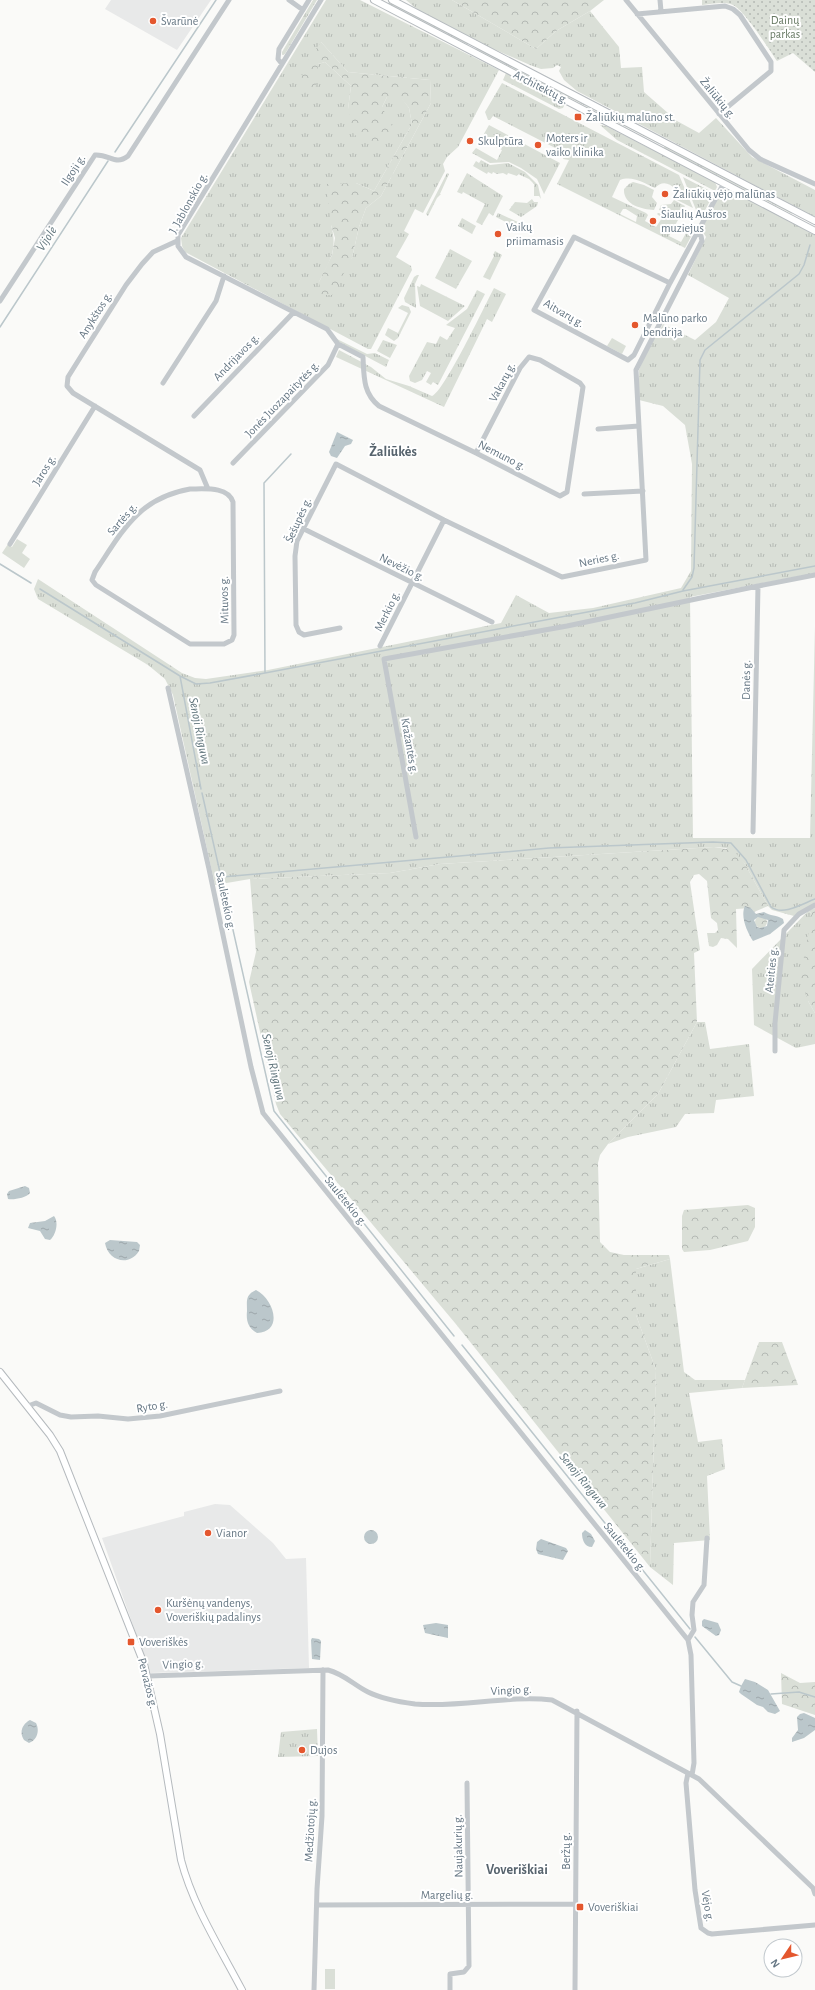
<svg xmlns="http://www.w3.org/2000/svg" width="815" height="1990" font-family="'Alegreya Sans',sans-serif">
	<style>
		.built { fill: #e8e9e9 }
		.grass { fill: url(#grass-tufts); fill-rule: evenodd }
		.forest { fill: url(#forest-crowns) }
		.park { fill: url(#park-dots) }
		.pitch { fill: #dadfd7 }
		.water { fill: url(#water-ripples); fill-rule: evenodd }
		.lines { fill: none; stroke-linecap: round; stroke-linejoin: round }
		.stream { stroke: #bbc7cb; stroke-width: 1.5 }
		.major-casing { stroke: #b5babe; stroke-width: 8 }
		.minor { stroke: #c3c8cc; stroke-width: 5 }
		.major { stroke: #fff; stroke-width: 6 }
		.poi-dot { fill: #e4572e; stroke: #fff; stroke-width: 1.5 }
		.labels { text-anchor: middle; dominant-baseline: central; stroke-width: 4; stroke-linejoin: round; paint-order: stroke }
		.park-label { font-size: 12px; fill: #687a64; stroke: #fff }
		.poi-label { font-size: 12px; fill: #657683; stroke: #fff; text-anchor: start }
		.street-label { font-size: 12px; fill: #657683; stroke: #fff }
		.water-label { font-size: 13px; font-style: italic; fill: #60757c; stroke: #fff }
		.quarter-label { font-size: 14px; font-weight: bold; fill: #57646e; stroke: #fff }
	</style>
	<defs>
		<pattern id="grass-tufts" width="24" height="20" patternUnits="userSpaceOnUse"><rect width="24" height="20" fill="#dadfd7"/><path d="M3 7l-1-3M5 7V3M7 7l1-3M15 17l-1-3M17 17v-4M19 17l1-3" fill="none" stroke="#b4b9b4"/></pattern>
		<pattern id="forest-crowns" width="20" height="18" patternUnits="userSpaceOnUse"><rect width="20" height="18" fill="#dadfd7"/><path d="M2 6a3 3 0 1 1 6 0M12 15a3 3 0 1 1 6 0" fill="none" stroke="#b4b9b4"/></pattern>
		<pattern id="park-dots" width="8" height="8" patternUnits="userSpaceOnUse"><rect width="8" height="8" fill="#dadfd7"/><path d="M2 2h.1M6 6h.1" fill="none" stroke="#b4b9b4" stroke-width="1.8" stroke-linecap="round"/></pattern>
		<pattern id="water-ripples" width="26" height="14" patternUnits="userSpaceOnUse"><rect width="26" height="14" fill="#bbc7cb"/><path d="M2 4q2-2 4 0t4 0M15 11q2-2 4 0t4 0" fill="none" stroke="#9ca6aa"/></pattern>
	</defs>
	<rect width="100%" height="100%" fill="#fafaf8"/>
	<path class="built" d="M111,0h100l-34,50 -72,-41z
		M215,1504l15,1 43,38 13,16 20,-1 3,110 -159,5 -48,-135 82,-22v-4z"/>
	<path class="grass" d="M313,0h4l-32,54 -3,1v-3z
		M326,0h34l139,70 -41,77 -11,10 -4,7 2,7 -22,42 -8,-4 -11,22 5,3 -13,23 15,9 1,4 -41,79h-3l-183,-97 -3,-6 -1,-8zM321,42l27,30 82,8 1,23 -50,93 -15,12 -7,19 -7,31 -33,24c11,-21 19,-33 12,-57l25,-42 18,8 38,-67 -3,-16 -8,-11h-14l-5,10 -34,2 3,-23 -26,-24 -7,2z
		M406,0h46l84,49 20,-18 34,-20 29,36 2,21 21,-1 2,25 33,29 22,12 17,-15 36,39 63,33v27l-238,-126 -13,-11 -5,-9 2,-4 -4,-2 -4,3 -12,1 -11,-4 -41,-18 -71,-37z
		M390,2l78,41v2l-80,-41z
		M477,48l181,94 1,2 -184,-95z
		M506,73l59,31 -2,4 -4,1 -56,-29z
		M502,83l177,92 14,33 -18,-9v-10c-6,-7 -14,-8 -20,-1 -11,-5 -23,-13 -35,-8l-8,17 34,16 2,2 -3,6 11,6 6,-9 -5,-4 1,-1 8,1 12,6 -9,16 12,6 9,-16 2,1 2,4 -9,17 -128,-64 12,-24 -6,-1 2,-6 -72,-37 -3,4h-2l-3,-8zM623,209h3l11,7 -1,6 -16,-8z
		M489,125l71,38 -16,31 -7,-15 -16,-11 -12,-6 -19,1 -18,-10 4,-5 21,12 5,-10 -21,-11z
		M600,125l6,1 109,56 2,5 -2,4 -98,-51z
		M665,146l126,66 1,2 -128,-66z
		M481,160l9,5 18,-2 17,9 13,13 3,14 -2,-3h-5v-12l-5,-5 -11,-5 -1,2 -9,-3 -1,2 -4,-2 -6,1 -4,-2 -1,2 -4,-2 -1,2 -14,-8 3,-5 3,2z
		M447,173l2,1 -9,20h1l-4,4 -9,18 -2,-2z
		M467,173l36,23 -10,20 -4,-3 -7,12 -6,-3 9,-18 -22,-12 -1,2 -5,-2z
		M683,177l31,16 -14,27z
		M633,182l11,3 10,5 -2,7 5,6 -3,7c-12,-1 -31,-5 -30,-21l5,-5z
		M727,188l88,47v338l-125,24 3,241h117l5,-212v277l-21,13 -22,-6 -4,-4 -23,-42 -19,-16 -12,-1 -274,17 -50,9 -140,6 -35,6 -42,-190 -8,-16 -17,-14 -110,-66 -4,-10 4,-10 144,94 13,5 11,1 62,-9 233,-47 15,-28 33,18 44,-5 88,-20 10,-17 1,-107 -7,-39 -22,-19 -24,-6v-30l5,-13 19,-33 32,16 21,-18 13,-24 -41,-23 18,-38 -5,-8 21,-39z
		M532,199l2,3h4l-1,4 -16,11 -12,-7 6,-8 12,1z
		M674,200l11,6 -6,10 -20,-6 2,-5 10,-1z
		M498,213l20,9 -3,5 -19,-10z
		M462,218l14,8 -4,8 -14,-8z
		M450,249l22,12 -16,28 -21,-11z
		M495,251l7,4 -12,25 -7,-3 11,-21 -1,-1z
		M417,275h2l-4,9 1,24 -11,-6 -1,-4 10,-21z
		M421,284l44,22 -17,15 -28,-15 -3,-20 3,1z
		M494,288l12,6 -14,28 -5,-3 -43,88 -108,-50 3,-7 32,17 15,12 23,7 23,10c12,-4 53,-91 62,-108z
		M477,290l8,4 -47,91 -5,-3 -2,3 -5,-3 5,-9 -4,-2 -5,9 -7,3 -5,-2 -1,-5 18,-34 9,2 4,-8 7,4 8,-12 -9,-3 21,-16z
		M402,305l7,2 2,5 -13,26 -4,3 -9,-6 3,-7 10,5 10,-20 -10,-5z
		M337,339l30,15 8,-1 14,7 -3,7 -49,-26z
		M383,340l14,5 -7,13 -13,-7z
		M809,910l3,5 -4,86 7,12v31l-19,4 -42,-23 -2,-56z
		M697,1022h8l5,27 39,-5 5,52 -38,4 -2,13 -29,1 -9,13 -48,10 -20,7 50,-50z
		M670,1259l14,113 11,8h50l-3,8 -53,5 9,49 24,-3 3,30 -18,7 3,64 -36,3 -1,42 -23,-18 6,-197 -20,-55v-46z
		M317,1729l1,27 -40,1 3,-25z"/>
	<path class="forest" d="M452,0h152l-14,11 -34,20 -20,18z
		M321,42l27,30 82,8 1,23 -50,93 -15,12 -7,19 -7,31 -20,37h-11l-2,-13 13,-27 3,-17 -4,-13 -5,-41 30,-1 18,8 38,-67 -3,-16 -8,-10 -14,-1 -5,10 11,21 -14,15 -25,-8 -6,-26 3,-23 -26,-24 -7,2 -3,30 -17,-3 7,-26z
		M714,847l19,3 12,14 23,42 -14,6 -3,-4 -15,1 1,39 -9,-9 -7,-1 -4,7 -4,2 -4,-1 -2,-13h8l3,-3 -1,-7 -6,-5 -4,-37 -8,-7 -5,1 -4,7 10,68 -6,3 3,69 -39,72 -50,50 -8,11 -2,8 2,79 10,10 14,3h45l1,4 -34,10v46l20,55 -6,197 -195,-244 -175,-209 -4,-10 -27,-122 7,-30 -6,-73 140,-6 50,-9z
		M815,908v105l-7,-12 -8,-23 12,-63 -3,-5z
		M755 922a6 6 0 1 1 12 0a6 6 0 1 1-12 0Z
		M748,1205l7,3v19l-7,14 -38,9 -26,2 -2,-3v-33l2,-6z
		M759,1342h23l16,43 -56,3z
		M781,1673l19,10 15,-1v33l-33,-11z"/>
	<path class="park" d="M702,0h113v72l-22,-19 -16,8c-8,-12 -33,-51 -44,-56 -8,-4 -22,-1 -31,0z"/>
	<path class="pitch" d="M612,338l14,8 -4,8 -15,-8z
		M17,539l10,6 -5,8 8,6 -6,9 -22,-15 6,-9 4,3z
		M325,1969h10v20h-10z"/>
	<path class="water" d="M337,432l16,8 -2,4 -6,2 -8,12 -6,-2 -2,-4z
		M745,906l6,2 5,6 8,-2c6,4 13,3 19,7l1,4 -14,11 -17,7c-6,-9 -13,-25 -8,-35zM758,917l10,3 -1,6 -7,2 -3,-1 -3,-7z
		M25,1186l4,2 1,5c-4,5 -16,7 -22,6l-1,-5 2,-3z
		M54,1216c5,6 2,19 -4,24l-5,-1 -5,-8 -12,-3 2,-5 15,-2z
		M110,1240l27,2 3,3 -1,6c-10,16 -31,10 -34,-8z
		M256,1290c18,9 28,42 1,43 -9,-5 -11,-12 -10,-22 0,-10 -2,-16 9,-21z
		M585,1530l6,4 4,7 -3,6c-8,0 -10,-8 -10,-14z
		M364 1537a7 7 0 1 1 14 0a7 7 0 1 1-14 0Z
		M541,1539l25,9 2,3 -5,9 -25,-6 -2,-5 1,-7z
		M704,1619l14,4 3,7 -2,5 -3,1 -14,-10v-5z
		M436,1623l12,2v13l-23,-5 -2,-8z
		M312,1638l7,1 2,2 -1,19 -8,-1 -1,-19z
		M745,1679l10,3 13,8 12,21 -5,3 -7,-2 -5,-5 -6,-2 -16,-11 -2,-2 2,-6z
		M804,1713l11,5v12l-11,8 -12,4v-4l6,-8 -1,-13 3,-3z
		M30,1720l6,3c4,8 1,17 -7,20l-5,-3c-5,-7 -2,-16 6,-20z"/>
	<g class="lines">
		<path class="stream" d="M115,152l101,-152
			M0,327l108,-166
			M0,564l31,19
			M40,589l140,87 16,8 14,-1 55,-10 370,-70 48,-12 132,-25
			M683,590l9,-13 2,-9 6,-208 5,-10 94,-76 5,-9 6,-20
			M265,673l-1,-190 27,-29
			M180,676l21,113
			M202,793l72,318 180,225
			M222,877l327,-29 164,-6 18,1 15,17 25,47c12,9 31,-3 44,-8
			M462,1345l228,284
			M695,1637l37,45 9,4
			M771,1694l28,-2 16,5"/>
		<defs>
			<path id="major" d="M374,0l441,231
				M392,0l423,221
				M0,1372l50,63 10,16 84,213 16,70 21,126c12,46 39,88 61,130"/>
		</defs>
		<use href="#major" class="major-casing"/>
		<path class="minor" d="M289,0l14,10
			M321,0l-143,235v11l8,11 141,72 11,15 25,13c1,20 0,36 16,49l97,47 84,43 7,-4 16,-105 -3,-4 -40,-23 -11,-3 -9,11 -44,85
			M626,0l123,150 11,9 55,25
			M660,0l1,11
			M637,14l88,-8 8,3 7,6 31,47v9l-52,43
			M282,64l-4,-5 1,-10 30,-49
			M177,241l-24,11 -11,12 -16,21 -43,68 -15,24 -1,9 6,7 127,77 8,19
			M670,283l-96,-46 -40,73 94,50 6,-5 36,-72 54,-100
			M0,301l95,-146c15,-1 20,11 33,1l101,-156
			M163,383l53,-82 8,-25
			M194,416l99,-103
			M598,429l41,-3
			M233,463l95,-98 10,-21
			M190,489c14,0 38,-3 43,13l1,133 -2,5 -8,4h-34l-94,-59 -4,-5 3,-8c27,-40 43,-74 95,-83z
			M584,494l59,-3
			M304,529l188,93
			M10,544l85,-138
			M340,628l-36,7 -5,-3 -3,-7 -1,-69 2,-15 39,-77 108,56 118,57 84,-17 -10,-190 66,-129 -1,-5 -4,-3
			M380,646l64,-126
			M168,688l41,181 42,198 12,46 425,527
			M753,832l5,-246 57,-11
			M416,837l-32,-178 183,-33 191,-40
			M775,1051v-28l9,-93 15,-16 16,-9
			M28,1406l8,-3 24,12 11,2 27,-1 30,3 32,-3 120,-25
			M688,1640l3,15 3,108 -2,12
			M688,1640l6,-10 -2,-15 1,-13 11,-17 3,-47
			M148,1676l180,-6c16,4 26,15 40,22 14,7 32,10 47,12 46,4 92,-9 137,-4l147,79 114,109 2,6
			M688,1773l-2,10 9,107 6,38 7,5 4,1 103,-9
			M317,1905l259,-1
			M314,1990l3,-101 5,-73 1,-146
			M450,1990v-16l14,-2 5,-6 -2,-183
			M575,1990l2,-279"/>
		<use href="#major" class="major"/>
	</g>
	<g class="poi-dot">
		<circle cx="153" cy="21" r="4"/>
		<rect x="574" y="113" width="8" height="8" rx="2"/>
		<circle cx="470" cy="141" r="4"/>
		<circle cx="538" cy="145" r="4"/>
		<circle cx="665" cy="194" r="4"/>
		<circle cx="653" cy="221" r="4"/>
		<circle cx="498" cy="234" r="4"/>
		<circle cx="635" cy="325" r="4"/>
		<circle cx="208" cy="1533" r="4"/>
		<circle cx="158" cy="1610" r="4"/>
		<rect x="127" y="1638" width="8" height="8" rx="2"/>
		<circle cx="302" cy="1750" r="4"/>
		<rect x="576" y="1903" width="8" height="8" rx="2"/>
	</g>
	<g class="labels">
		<g class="park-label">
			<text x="785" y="20">Dainų<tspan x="785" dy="14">parkas</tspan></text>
		</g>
		<g class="poi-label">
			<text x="161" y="21">Švarūnė</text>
			<text x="586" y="117">Žaliūkių malūno st.</text>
			<text x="546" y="138">Moters ir<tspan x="546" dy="14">vaiko klinika</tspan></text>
			<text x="478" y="141">Skulptūra</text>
			<text x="673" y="194">Žaliūkių vėjo malūnas</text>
			<text x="661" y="214">Šiaulių Aušros<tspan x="661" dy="14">muziejus</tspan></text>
			<text x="506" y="227">Vaikų<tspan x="506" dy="14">priimamasis</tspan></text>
			<text x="643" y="318">Malūno parko<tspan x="643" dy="14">bendrija</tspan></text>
			<text x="216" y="1533">Vianor</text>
			<text x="166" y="1603">Kuršėnų vandenys,<tspan x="166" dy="14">Voveriškių padalinys</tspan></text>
			<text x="139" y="1642">Voveriškės</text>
			<text x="310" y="1750">Dujos</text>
			<text x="588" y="1907">Voveriškiai</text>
		</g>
		<g class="street-label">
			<text transform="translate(541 87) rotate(27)">Architektų g.</text>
			<text transform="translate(718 98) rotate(51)">Žaliūkių g.</text>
			<text transform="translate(73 170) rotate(-57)">Ilgoji g.</text>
			<text transform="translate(188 203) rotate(-61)">J. Jablonskio g.</text>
			<text transform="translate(564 313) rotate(30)">Aitvarų g.</text>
			<text transform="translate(95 315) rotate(-58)">Anykštos g.</text>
			<text transform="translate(236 357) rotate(-46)">Andrijavos g.</text>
			<text transform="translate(502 382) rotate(-62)">Vakarų g.</text>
			<text transform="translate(282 399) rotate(-46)">Jonės Juozapaitytės g.</text>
			<text transform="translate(502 455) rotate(27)">Nemuno g.</text>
			<text transform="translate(44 470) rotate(-58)">Jaros g.</text>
			<text transform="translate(122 519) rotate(-49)">Sartės g.</text>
			<text transform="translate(298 520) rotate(-66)">Šešupės g.</text>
			<text transform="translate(599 559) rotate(-12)">Neries g.</text>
			<text transform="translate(402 567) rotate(26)">Nevėžio g.</text>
			<text transform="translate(224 600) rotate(-91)">Mituvos g.</text>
			<text transform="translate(387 611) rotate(-64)">Merkio g.</text>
			<text transform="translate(746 680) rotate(-89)">Danės g.</text>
			<text transform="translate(410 746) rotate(80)">Kražantės g.</text>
			<text transform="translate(226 901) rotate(78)">Saulėtekio g.</text>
			<text transform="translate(771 970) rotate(-84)">Ateities g.</text>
			<text transform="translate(346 1201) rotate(51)">Saulėtekio g.</text>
			<text transform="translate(152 1406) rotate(-9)">Ryto g.</text>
			<text transform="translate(625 1547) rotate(51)">Saulėtekio g.</text>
			<text transform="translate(183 1664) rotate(-2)">Vingio g.</text>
			<text transform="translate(148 1683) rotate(76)">Pervažos g.</text>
			<text transform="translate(511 1690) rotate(-3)">Vingio g.</text>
			<text transform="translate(310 1830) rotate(-87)">Medžiotojų g.</text>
			<text transform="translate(458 1846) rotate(-91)">Naujakurių g.</text>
			<text transform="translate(566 1851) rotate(-90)">Beržų g.</text>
			<text x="447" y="1895">Margelių g.</text>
			<text transform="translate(708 1906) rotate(81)">Vėjo g.</text>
		</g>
		<g class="water-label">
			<text transform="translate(47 239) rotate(-57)">Vijolė</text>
			<text transform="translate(199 731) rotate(79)">Senoji Ringuva</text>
			<text transform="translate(273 1067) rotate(77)">Senoji Ringuva</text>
			<text transform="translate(583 1481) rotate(51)">Senoji Ringuva</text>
		</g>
		<g class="quarter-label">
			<text x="393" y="452">Žaliūkės</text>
			<text x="517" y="1870">Voveriškiai</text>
		</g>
	</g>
	<g transform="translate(783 1958) rotate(235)"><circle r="19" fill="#ffffff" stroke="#c1c8cd"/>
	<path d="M0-3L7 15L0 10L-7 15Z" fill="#e4572e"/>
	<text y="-6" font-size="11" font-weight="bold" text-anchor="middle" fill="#657683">N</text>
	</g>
</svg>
